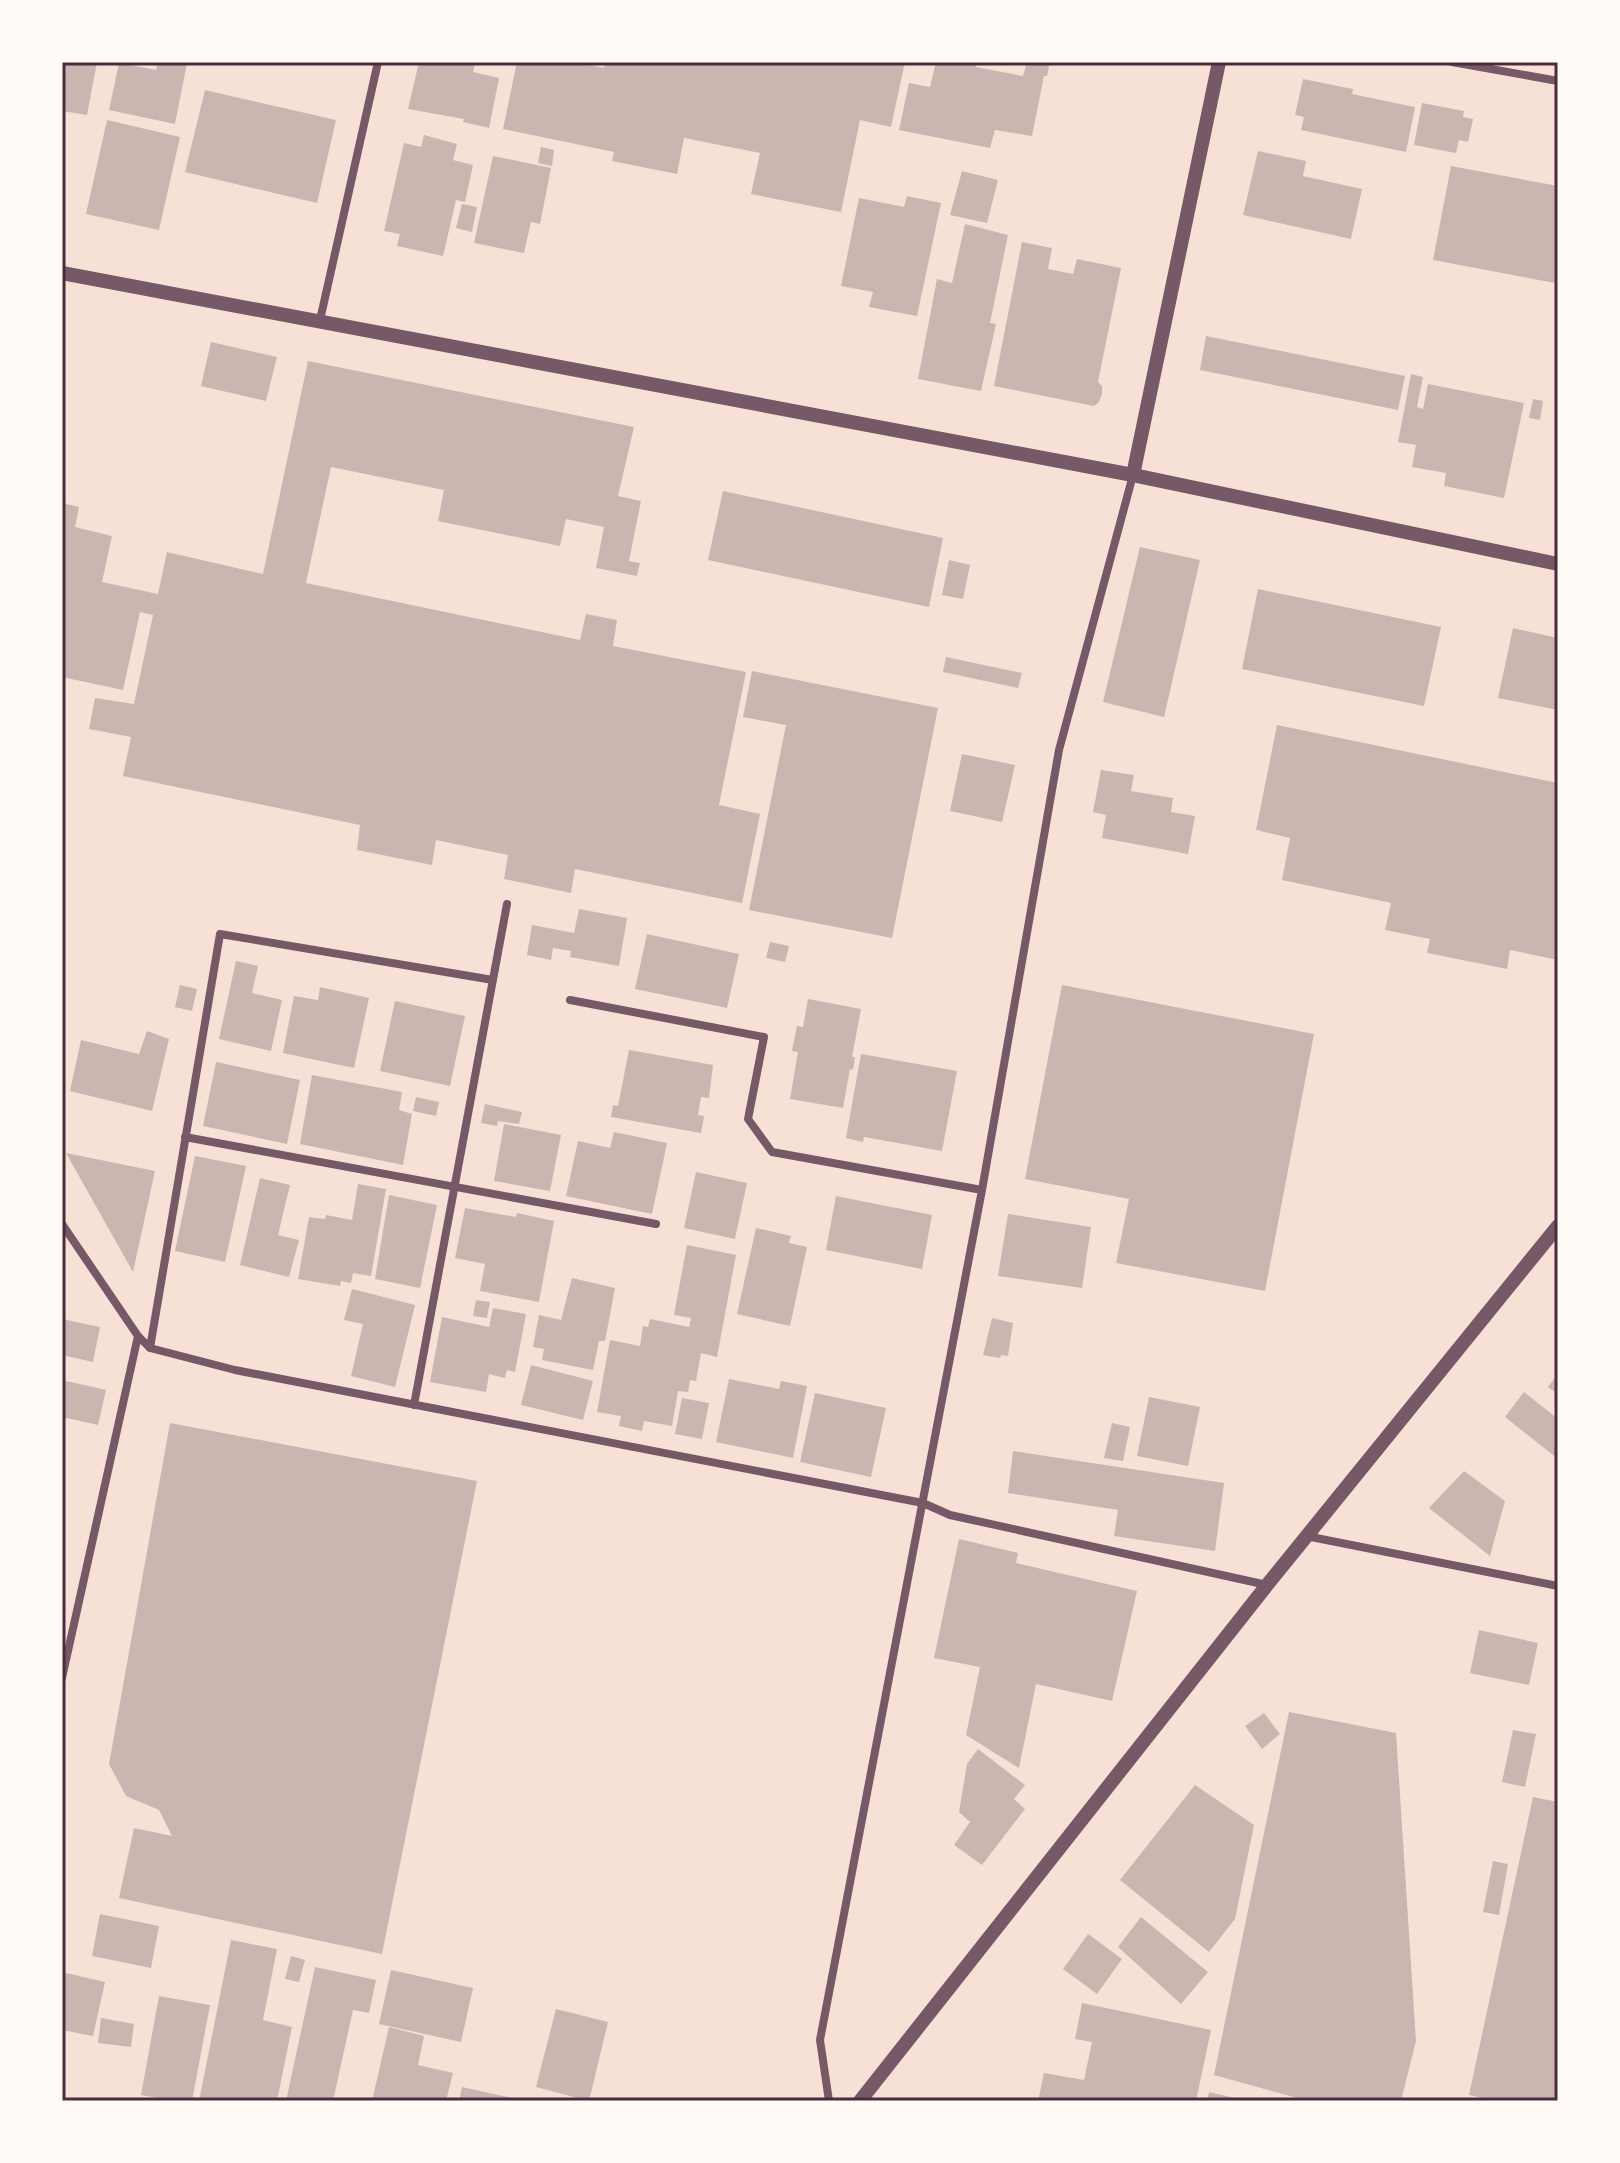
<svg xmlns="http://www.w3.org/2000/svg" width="1620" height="2163" font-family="'Noto Serif',serif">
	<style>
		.building { fill: #ccb4b1 }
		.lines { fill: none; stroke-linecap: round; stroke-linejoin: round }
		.minor { stroke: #755966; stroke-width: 8 }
		.tertiary { stroke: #755966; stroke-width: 14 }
		.neatline { fill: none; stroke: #4a2c40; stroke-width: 3 }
	</style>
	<rect width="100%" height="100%" fill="#f7e1d7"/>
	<path class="building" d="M62,62h35l-10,53 -25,-4z
		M158,62l29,1 -12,61 -66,-14 10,-47 37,7z
		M419,62h56l-2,10 26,6 -10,50 -26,-6 1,-3 -56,-10z
		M517,62h59l28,6 1,-6h300l-14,65 -31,-7 -19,92 -90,-18 9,-41 -76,-15 -7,36 -65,-13 2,-9 -111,-23z
		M936,62h41l-1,5 47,9 4,-14h23l-3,14h-3l-12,60 -37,-6 -5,18 -91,-18 10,-47 21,4z
		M1303,79l50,10 -1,5 63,13 -9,45 -105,-22 3,-13 -9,-2z
		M205,90l131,30 -19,83 -132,-31z
		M1422,103l42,8 -1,6 10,2 -5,23 -9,-2 -3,13 -42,-8z
		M107,120l73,17 -21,93 -73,-16z
		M424,135l33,9 -4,16 20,5 -8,37 -9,-2 -13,56 -46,-10 3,-12 -16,-3 20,-88 17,4z
		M541,147l13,3 -2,16 -14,-3z
		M1258,151l48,10 -3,15 59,13 -11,50 -108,-24z
		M493,156l58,12 -11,56 -9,-2 -7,31 -50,-10z
		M1451,166l107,20v80l-3,17 -122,-23z
		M962,171l36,9 -11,43 -37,-8z
		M907,196l34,7 -24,113 -48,-9 4,-15 -32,-6 18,-88 45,9z
		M462,204l15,3 -5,25 -16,-4z
		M965,224l43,11 -18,88 6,1 -15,67 -63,-12 19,-100 15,4z
		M1022,242l30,6 -4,21 25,5 4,-15 44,9 -23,114 4,4v8l-3,8 -5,4 -100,-20z
		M1206,336l199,40 -7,34 -198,-40z
		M211,342l66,15 -11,44 -65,-15z
		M308,361l326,66 -16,69 23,5 -12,60 11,2 -3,13 -41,-8 8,-41 -38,-8 -6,27 -122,-25 6,-31 -113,-23 -25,116 274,57 6,-26 31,6 -4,26 133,26 -27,133 41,9 -18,89 -167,-34 -4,24 -67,-14 4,-24 -72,-15 -4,25 -75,-15 3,-25 -237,-49 8,-39 -42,-8 6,-31 39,6 19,-89 -13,-3 -17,78 -61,-13v-174l17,4 -4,20 37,9 -10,46 56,12 9,-42 96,22z
		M1411,374l12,3 -6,30 6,2 5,-25 96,19 -20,95 -60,-12 2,-13 -34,-6 4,-22 -18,-3z
		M1533,399l10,2 -3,19 -11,-2z
		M723,491l220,47 -14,69 -221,-47z
		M1140,547l60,13 -36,157 -61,-15z
		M949,560l21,5 -7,34 -21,-4z
		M1258,589l183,38 -17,79 -182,-37z
		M1513,628l45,10v72l-60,-12z
		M946,657l76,16 -4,15 -75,-16z
		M752,671l186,37 -46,230 -143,-28 37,-185 -43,-8z
		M1277,725l281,58v177l-48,-10 -3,19 -80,-16 3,-14 -45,-9 6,-27 -109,-23 8,-42 -34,-8z
		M962,754l53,11 -13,57 -52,-11z
		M1101,770l33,5 -3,16 42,7 -2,14 24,4 -7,38 -86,-16 4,-23 -13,-3z
		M579,909l48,9 -8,48 -49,-9 1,-6 -18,-3 -2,12 -24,-5 5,-30 42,8z
		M647,934l92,20 -12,54 -92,-19z
		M770,942l19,4 -4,16 -19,-4z
		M236,961l22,5 -6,27 30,7 -11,51 -52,-12z
		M180,985l17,4 -5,22 -17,-4z
		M1062,985l252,49 -49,257 -149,-28 13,-64 -104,-20z
		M320,987l49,11 -15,70 -71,-15 11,-57 24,4z
		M808,999l53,10 -9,48h3l-2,13 -3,-1 -7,39 -53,-9 8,-47 -6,-1 5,-25 6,1z
		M395,1001l70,15 -15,70 -70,-15z
		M147,1031l22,8 -17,72 -82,-20 11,-51 58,14z
		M629,1050l84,15 -4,33 -8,-1 -3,18 6,1 -3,17 -90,-16 2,-12 5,1z
		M861,1054l96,17 -15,80 -78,-14 -1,5 -17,-4z
		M216,1062l84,18 -13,64 -84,-18z
		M312,1075l90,17 -3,18 13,4 -9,51 -103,-21z
		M416,1097l23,5 -3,14 -23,-5z
		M485,1104l37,8 -3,12 -21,-3 -1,5 -16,-3z
		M504,1124l57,11 -11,56 -56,-10z
		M614,1132l53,11 -15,71 -86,-18 12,-55 32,7z
		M66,1153l89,18 -22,101z
		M195,1156l51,10 -21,96 -50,-11z
		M696,1172l51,11 -12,56 -51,-11z
		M260,1178l30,7 -12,50 21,5 -10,37 -49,-12z
		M358,1184l28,5 -15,87 -18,-3 -2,10 -10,-2 -1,5 -42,-7 11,-62 16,2 1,-4 26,5z
		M389,1195l48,10 -17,83 -45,-9z
		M836,1196l96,19 -10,54 -96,-19z
		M465,1208l51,9 1,-4 37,8 -15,81 -59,-11 5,-27 -30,-6z
		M1008,1214l83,13 -9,61 -84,-12z
		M756,1228l35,8 -2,7 18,4 -17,79 -53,-12z
		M687,1245l49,10 -19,102 -16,-4 -5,28 -6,-1 -2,12 -10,-1 -6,35 -28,-5 -2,10 -23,-5 2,-10 -24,-4 13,-72 30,6 3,-20 5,1 2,-8 39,8 2,-9 -17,-3z
		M572,1278l43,10 -10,53h-6l-6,29 -51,-10 2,-11 -11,-2 6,-32 22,5z
		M352,1289l63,16 -20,82 -44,-11 12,-52 -19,-4z
		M476,1300l14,2 -3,16 -14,-2z
		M493,1308l33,6 -11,58 -8,-2 -2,8 -16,-4 -3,18 -56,-10 12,-65 47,10z
		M992,1318l21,5 -5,33 -7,-1 -1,3 -17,-3z
		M62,1319l38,8 -7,35 -31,-7z
		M531,1365l62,16 -10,39 -62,-15z
		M1558,1373v21l-10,-7z
		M729,1379l50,10 2,-8 26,5 -14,72 -77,-16z
		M62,1380l44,10 -8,35 -36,-8z
		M1524,1392l34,27v40l-53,-42z
		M815,1393l71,15 -15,69 -71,-15z
		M1149,1397l51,10 -12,59 -51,-10z
		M682,1398l27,5 -7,36 -27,-5z
		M170,1423l307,58 -95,473 -263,-56 15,-70 38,8 -13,-26 -33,-14 -17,-32z
		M1112,1423l18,4 -7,34 -19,-3z
		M1013,1451l211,32 -9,68 -101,-15 4,-26 -110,-17z
		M1464,1471l41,30 -15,55 -61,-48z
		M959,1539l59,14 -2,10 121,28 -25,110 -76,-17 -17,84 -53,-33 14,-68 -46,-9z
		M1479,1630l59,13 -9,42 -59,-12z
		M1289,1712l107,21 20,308 -15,60h-93l-94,-26z
		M1264,1713l16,21 -18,15 -17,-23z
		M1513,1730l23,4 -11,53 -23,-5z
		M978,1749l47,36 -11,14 11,10 -43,56 -28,-20 16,-23 -11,-10 8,-48z
		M1195,1785l59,40 -19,94 -26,33 -89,-72z
		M1533,1797l25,5v299h-60l-29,-6z
		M1493,1861l15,3 -9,51 -16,-3z
		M100,1914l59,12 -8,42 -59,-12z
		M1141,1917l67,55 -27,32 -63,-57z
		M1088,1934l34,25 -25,35 -34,-25z
		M231,1940l46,9 -14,71 29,7 -15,74h-78z
		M291,1956l14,4 -6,22 -14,-3z
		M315,1967l61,13 -7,33 -16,-3 -20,91h-47z
		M391,1970l82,18 -12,54 -82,-18z
		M62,1972l43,10 -12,54 -31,-6z
		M159,1996l51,9 -18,96h-17l-34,-6z
		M1082,2003l129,27 -15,71h-158l6,-28 40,7 8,-38 -17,-3z
		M556,2009l52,13 -19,79 -53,-14z
		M101,2018l33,6 -3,23 -33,-4z
		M389,2027l35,9 -6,29 35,8 -7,28h-74z
		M462,2087l60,13v1h-63z
		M1209,2092l35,8v1h-37z"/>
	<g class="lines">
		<path class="minor" d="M1452,62l106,19
			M320,320l58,-258
			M570,1000l194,37 -16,82 24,33 210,38
			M185,1137l471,87
			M62,1224l76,112 12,12 85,22 688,133 27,12 317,70
			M150,1348l70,-414 273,46
			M414,1405l93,-501
			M1306,1536l252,50
			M62,1678l76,-342
			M829,2101l-9,-61 162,-850 77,-440 74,-275"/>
		<path class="tertiary" d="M62,273l1071,202 425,89
			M1133,475l86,-413
			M860,2101l407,-516 291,-359"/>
	</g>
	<rect width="1620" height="2163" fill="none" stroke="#fffaf5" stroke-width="128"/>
	<rect x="64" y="64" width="1492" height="2035" class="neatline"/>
</svg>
